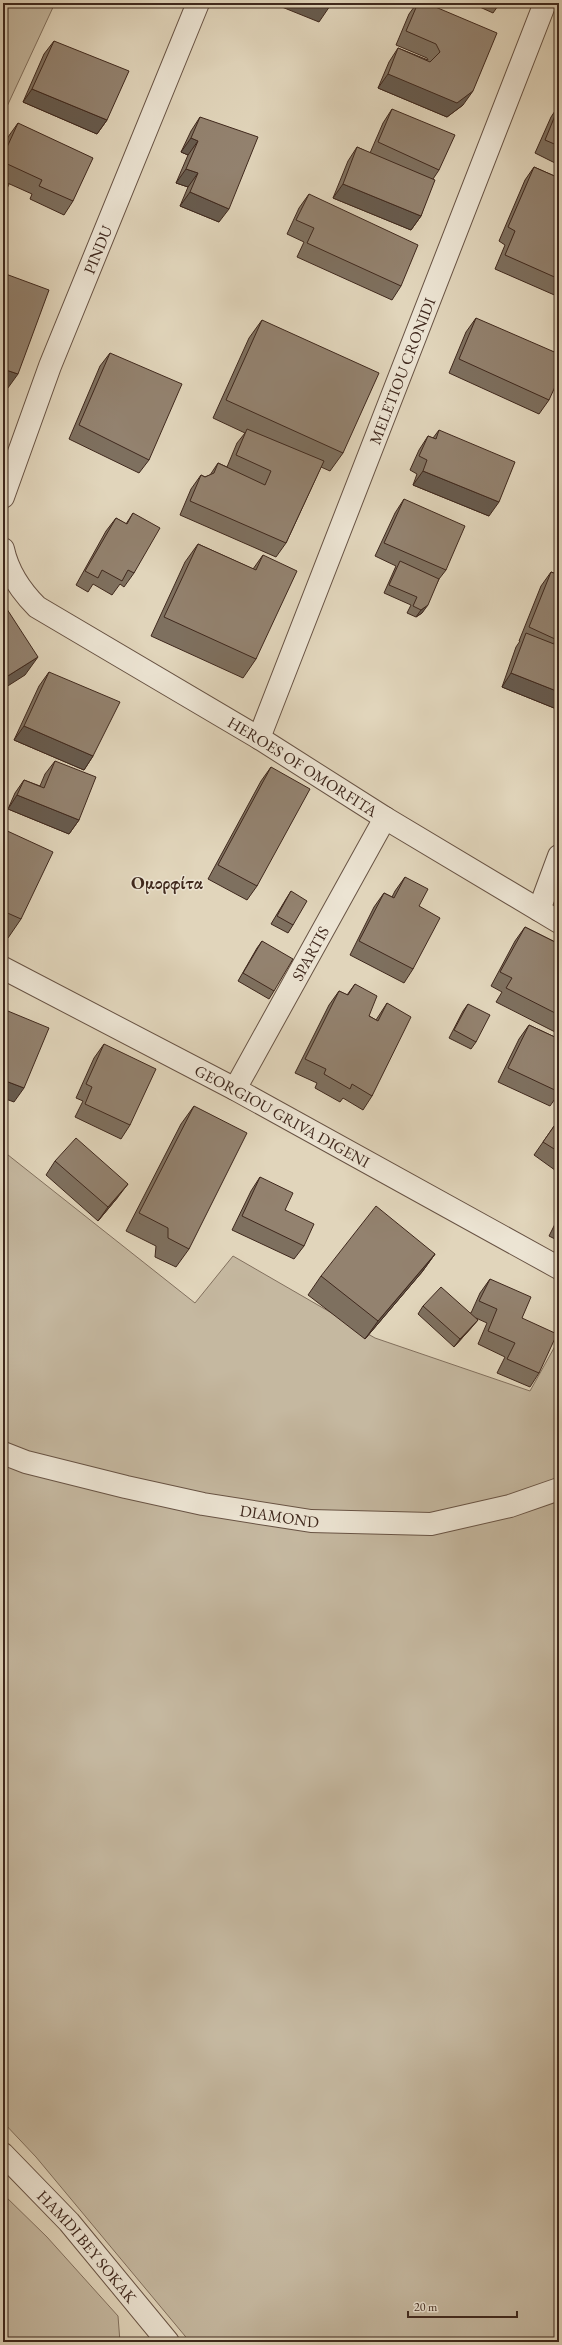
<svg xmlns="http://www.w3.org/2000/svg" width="562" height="2345" font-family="'EB Garamond',serif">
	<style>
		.green { fill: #c5b8a0; stroke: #82705e }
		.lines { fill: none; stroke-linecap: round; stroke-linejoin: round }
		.minor-casing { stroke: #685344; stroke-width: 24 }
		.minor { stroke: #ece4d3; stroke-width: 22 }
		.wall { fill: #7e705f; stroke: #3f281d }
		.shaded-wall { fill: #675b4e; stroke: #3f281d }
		.building { fill: #93826f; stroke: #3f281d }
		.labels { text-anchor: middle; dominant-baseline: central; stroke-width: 3; stroke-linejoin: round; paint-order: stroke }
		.street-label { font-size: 16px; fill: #3f281d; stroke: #ece4d3 }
		.quarter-label { font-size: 18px; font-weight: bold; fill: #3f281d; stroke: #ece4d3 }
	</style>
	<rect width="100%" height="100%" fill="#e1d5bb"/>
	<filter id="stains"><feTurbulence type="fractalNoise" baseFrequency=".005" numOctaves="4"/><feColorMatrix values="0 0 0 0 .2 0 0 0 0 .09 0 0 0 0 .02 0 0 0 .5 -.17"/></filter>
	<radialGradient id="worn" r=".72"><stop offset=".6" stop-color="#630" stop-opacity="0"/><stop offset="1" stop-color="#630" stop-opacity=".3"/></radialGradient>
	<path class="green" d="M3,3h52l-52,112z
		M3,1151l192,152 38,-47 142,82 155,53 29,-52v1003h-369l-154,-185 -33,-35z
		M3,2194l44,43 71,79 2,26h-117z"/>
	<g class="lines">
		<defs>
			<g id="minor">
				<path id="s1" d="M3,497l47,-131 148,-363"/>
				<path id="s2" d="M3,549c5,23 18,42 34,58l222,131 126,80 174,104"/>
				<path id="s3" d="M259,738l286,-735"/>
				<path d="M539,910l20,-54"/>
				<path id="s4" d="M3,968l232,121 324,179"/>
				<path id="s5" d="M235,1089l150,-271"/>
				<path id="s6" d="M3,1453l23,9 100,25 77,17 108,17 120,3 79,-18 49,-17"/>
				<path id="s7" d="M3,2154l66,68 99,120"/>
			</g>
		</defs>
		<use href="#minor" class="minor-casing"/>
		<use href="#minor" class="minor"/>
	</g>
	<path class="wall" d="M417,3h9l37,102 -16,12 -69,-29 11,-26 9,-14 30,12 -1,-2 -31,-13 13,-31z
		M471,3h29l-7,10z
		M54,41l53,79 -10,14 -74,-32 21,-48z
		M559,105v60l-24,-12 16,-36z
		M392,109l47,61 -6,9 -12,37 -10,14 -78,-32 15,-37 9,-14 13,6 13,-30z
		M200,117l19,105 -39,-16 8,-19 -12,-4 12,-28 -7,-3 10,-21z
		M18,123l55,78 -9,14 -34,-16 2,-5 -29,-13v-33l5,-11z
		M534,167l25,11v119l-64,-28 10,-24 -6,-4 26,-61z
		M309,194l92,92 -9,14 -95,-43 7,-15 -17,-8 12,-26z
		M476,318l73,82 -10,14 -90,-41 17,-41z
		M262,320l81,133 -13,18 -9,-4 -35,76 -10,14 -96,-42 11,-26 10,-14 4,2 5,-2 8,-12 9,4 10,-24 8,-10 -32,-15 36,-80z
		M110,353l39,107 -10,13 -70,-34 31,-73z
		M439,430l50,86 -76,-31 4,-11 -7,-4 9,-20 9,-14 5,2z
		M404,499l42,71 -7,9 -17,34 -6,4 -9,-4 4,-8 -27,-12 12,-27 -21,-10 20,-43z
		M133,513l1,60 -10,14 -4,-3 -8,11 -19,-11 -5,8 -12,-7 30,-54 10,-13 10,6z
		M198,544l55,25 10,-14 -7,104 -13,19 -92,-42 34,-74z
		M551,572l8,3v135l-57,-23 14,-40 4,-6h-1l22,-55z
		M49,672l44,84 -9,14 -70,-30 25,-54z
		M55,761l24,59 -10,14 -61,-25 7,-16 9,-13 16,6 5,-12z
		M271,767l-14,119 -10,14 -39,-21 53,-98z
		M3,829l18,90 -13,19 -5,-3z
		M405,877l14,29 -6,63 -9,14 -54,-28 24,-48 10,-14 8,4 3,-6z
		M291,891l2,34 -5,8 -17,-9 15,-25z
		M525,927l34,17v90l-63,-32 6,-10 -11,-6 24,-45z
		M262,941l12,50 -5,8 -31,-18 19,-33z
		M355,984l14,32 7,4 11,-17 -15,93 -9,14 -20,-12 -3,4 -25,-14 2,-5 -22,-10 34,-68 10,-14 8,4z
		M468,1004l8,38 -5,7 -22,-11 14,-27z
		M529,1025l30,14v54l-9,13 -52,-24 21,-43z
		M104,1044l26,81 -9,14 -46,-22 8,-16 -7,-3 18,-40z
		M194,1106l-5,143 -13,18 -21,-10 1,-11 -30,-15 55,-107z
		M559,1119v54l-25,-18z
		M55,1161l63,36 -20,24 -52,-46z
		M260,1177l25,33 19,36 -10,13 -62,-29 19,-39z
		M559,1216v25l-10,-5z
		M435,1254l-13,18 -57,67 -57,-44 13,-19z
		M490,1279l32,39 17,55 -9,14 -33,-14 8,-16 -27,-13 9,-21 -11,-5 -4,9 -18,20 -36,-33 5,-8 48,7 9,-20z"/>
	<path class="shaded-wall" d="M272,3h60l-13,19z
		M388,74l85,17 -10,14 -16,12 -69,-29z
		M32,89l75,31 -10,14 -74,-32z
		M191,138l7,3 -10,14 -7,-3z
		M186,169l12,4 -10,14 -12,-4z
		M343,184l78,32 -10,14 -78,-32z
		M190,192l39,17 -10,13 -39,-16z
		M3,369l15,5 -13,18h-2z
		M423,471l76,31 -10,14 -76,-31z
		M428,605l-6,8 -6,4 5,-7z
		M38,657l-13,18 -22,14v-10z
		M511,673l48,19v18l-57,-23z
		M24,726l69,30 -9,14 -70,-30z
		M17,795l62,25 -10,14 -61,-25z
		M3,1080l21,8 -10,14 -11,-4z
		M128,1184l-10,13 -20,24 10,-14z
		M435,1254l-13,18 -57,67 13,-18z
		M478,1320l-6,7 -18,20 6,-8z"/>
	<path class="building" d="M418,3h8l71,30 -24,58 -16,12 -69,-29 10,-26 32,14 10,-10 -4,-8 -30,-13z
		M54,41l75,30 -22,49 -75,-31z
		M559,106v40l-14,-6z
		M392,109l63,26 -16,35 -61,-28z
		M200,117l58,20 -29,72 -39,-17 8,-19 -12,-4 12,-28 -7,-3z
		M18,123l75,35 -20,43 -34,-15 3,-6 -39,-18v-6z
		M357,147l78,33 -14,36 -78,-32z
		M534,167l25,11v101l-54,-24 10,-24 -7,-4z
		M3,182l6,2 -6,14z
		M309,194l109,51 -17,41 -94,-43 7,-15 -18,-8z
		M3,273l46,17 -31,84 -15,-5z
		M476,318l83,36v24l-10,22 -90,-41z
		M262,320l117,53 -36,80 -117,-53z
		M110,353l72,31 -33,76 -70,-35z
		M247,429l77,32 -38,82 -96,-42 11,-26 4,2 9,-4 4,-10 47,22 6,-14 -35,-16z
		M439,430l76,32 -16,40 -76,-31 4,-11 -8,-4 9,-20 8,3z
		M404,499l61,27 -19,44 -62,-27z
		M133,513l27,15 -26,45 -6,-3 -6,11 -20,-11 -4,8 -13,-7 31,-53 11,6z
		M198,544l58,26 7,-15 34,16 -41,88 -92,-42z
		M400,561l39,18 -11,26 -7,5 -8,-4 4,-9 -28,-12z
		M551,572l8,3v117l-48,-19 15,-40 28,11 1,-5 -26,-12z
		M3,603l35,54 -35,22z
		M49,672l71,30 -27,54 -69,-30z
		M55,761l41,16 -17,43 -62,-25 7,-15 20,8z
		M271,767l39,22 -53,97 -39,-21z
		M3,829l50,23 -32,67 -18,-8z
		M405,877l23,12 -9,17 21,12 -27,51 -54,-28 25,-48 10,5z
		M291,891l16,10 -14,24 -16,-9z
		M525,927l34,17v71l-53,-27 6,-10 -12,-6z
		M262,941l31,18 -19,32 -31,-18z
		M355,984l22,12 -8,20 9,5 9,-18 24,14 -39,79 -20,-12 -2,5 -26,-15 2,-5 -21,-10 34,-68 9,4z
		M468,1004l22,11 -14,27 -22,-12z
		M3,1009l46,19 -25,60 -21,-8z
		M529,1025l30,14v53l-51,-24z
		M104,1044l52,25 -26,56 -45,-21 7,-17 -6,-3z
		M194,1106l53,27 -58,116 -21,-11v-10l-29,-15z
		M559,1119v33l-16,-10z
		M76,1138l52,46 -20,23 -53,-46z
		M260,1177l33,16 -8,17 29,14 -10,22 -62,-30z
		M376,1206l59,48 -57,67 -57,-45z
		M490,1279l41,18 -9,21 35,16 -18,39 -32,-14 8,-16 -27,-12 9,-22 -18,-8z
		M441,1287l37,33 -18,19 -37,-33z"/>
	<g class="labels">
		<g class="street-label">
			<text stroke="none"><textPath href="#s1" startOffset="265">PINDU</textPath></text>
			<text stroke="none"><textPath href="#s3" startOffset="394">MELETIOU CRONIDI</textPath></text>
			<text stroke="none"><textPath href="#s2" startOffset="378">HEROES OF OMORFITA</textPath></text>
			<text stroke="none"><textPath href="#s5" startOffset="155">SPARTIS</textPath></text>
			<text stroke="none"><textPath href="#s4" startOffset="316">GEORGIOU GRIVA DIGENI</textPath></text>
			<text stroke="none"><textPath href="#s6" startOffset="284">DIAMOND</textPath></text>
			<text stroke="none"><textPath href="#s7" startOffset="125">HAMDI BEY SOKAK</textPath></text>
		</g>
		<g class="quarter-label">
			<text x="167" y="882">Ομορφίτα</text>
		</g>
	</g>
	<rect width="562" height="2345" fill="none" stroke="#e1d5bb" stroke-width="16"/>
	<rect x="4" y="4" width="554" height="2337" fill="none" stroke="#3f281d" stroke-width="2"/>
	<rect x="8" y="8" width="546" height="2329" fill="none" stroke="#3f281d"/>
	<path d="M408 2311v6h109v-6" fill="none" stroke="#3f281d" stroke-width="2"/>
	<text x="414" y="2311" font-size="12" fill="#3f281d" stroke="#ece4d3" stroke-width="3" paint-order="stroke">20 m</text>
	<rect width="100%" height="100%" filter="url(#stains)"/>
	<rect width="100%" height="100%" fill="url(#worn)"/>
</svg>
